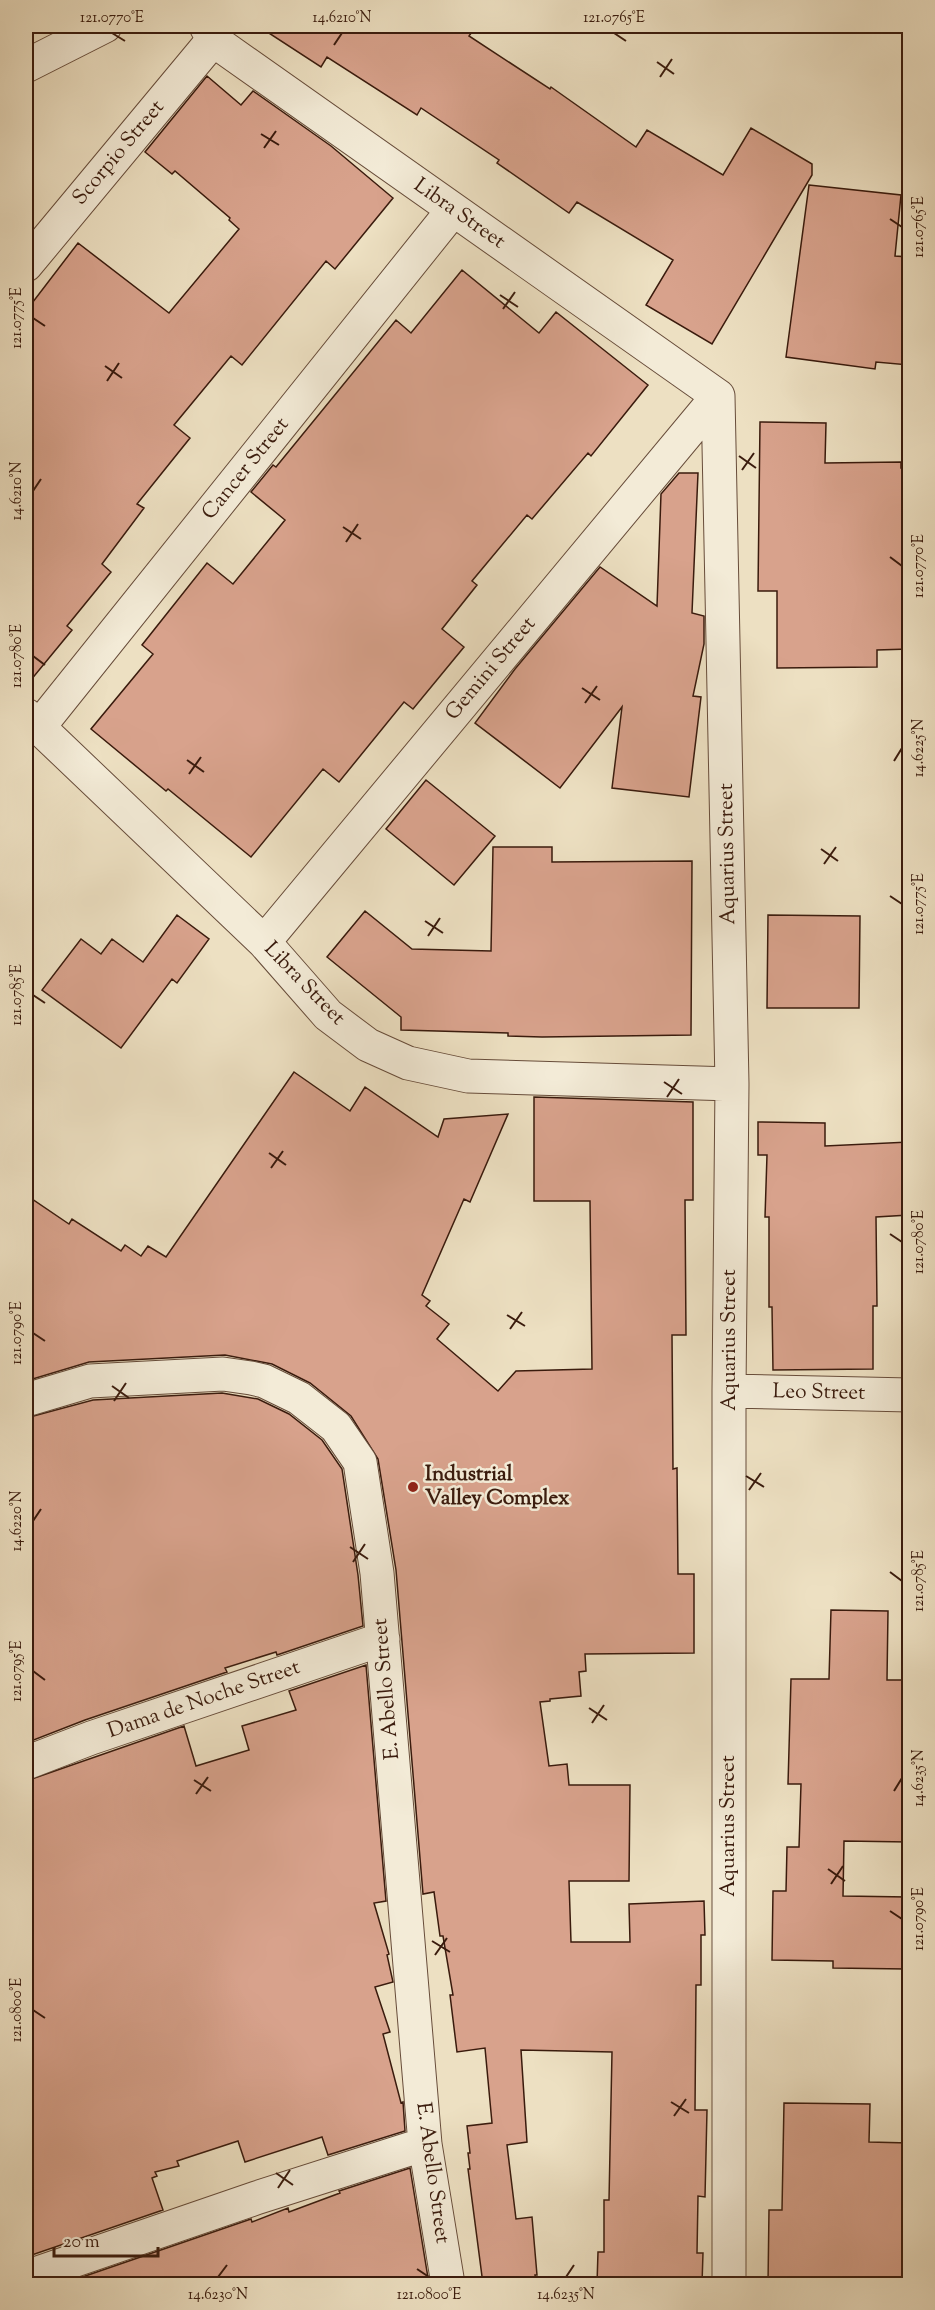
<svg xmlns="http://www.w3.org/2000/svg" width="935" height="2310" font-family="'Sorts Mill Goudy',serif">
	<style>
		.building { fill: #d8a28c; stroke: #3a1b0d; stroke-width: 1.5 }
		.lines { fill: none; stroke-linecap: round; stroke-linejoin: round }
		.street-casing { stroke: #674c3a; stroke-width: 35 }
		.street { stroke: #f3ebd7; stroke-width: 33 }
		.ticks { fill: none; stroke: #3a1b0d; stroke-width: 2 }
		.poi-dot { fill: #8f2418; stroke: #f3ebd7; stroke-width: 2 }
		.labels { text-anchor: middle; dominant-baseline: central; stroke-width: 5; stroke-linejoin: round; paint-order: stroke }
		.street-label { font-size: 21px; fill: #3a1b0d; stroke: #f3ebd7 }
		.poi-label { font-size: 21px; font-weight: bold; fill: #3a1b0d; stroke: #f3ebd7; text-anchor: start }
		.neatline { fill: none; stroke: #3a1b0d; stroke-width: 2 }
		.ticks-label { font-size: 15px; text-anchor: middle; fill: #3a1b0d }
	</style>
	<rect width="100%" height="100%" fill="#ede0c2"/>
	<filter id="stains"><feTurbulence type="fractalNoise" baseFrequency=".00333" numOctaves="4"/><feColorMatrix values="0 0 0 0 .2 0 0 0 0 .09 0 0 0 0 .02 0 0 0 .5 -.17"/></filter>
	<radialGradient id="worn" r=".72"><stop offset=".6" stop-color="#630" stop-opacity="0"/><stop offset="1" stop-color="#630" stop-opacity=".3"/></radialGradient>
	<path class="building" d="M258,26h218l-7,10 81,53 1,-2 85,60 11,-17 76,45 28,-47 61,36v11l-100,169 -66,-39 27,-45 -96,-58 -8,11 -72,-50 2,-3 -78,-52 -4,7 -90,-58 -6,10z
		M207,76l34,29 12,-14 78,55 62,52 -58,71 -9,-8 -84,104 -11,-9 -57,69 16,13 -53,66 7,4 -42,56 9,8 -44,54 5,4 -46,56v-375l52,-68 91,70 70,-84 -10,-9 1,-2 -55,-47 -3,3 -27,-22z
		M809,185l92,10 -6,61 14,1v108l-33,-3 -1,7 -89,-12z
		M462,270l77,63 17,-21 92,73 -57,71 -3,-3 -56,66 -5,-4 -55,66 5,4 -35,44 22,18 -51,62 -9,-7 -65,80 -16,-13 -72,88 -83,-68 -2,2 -75,-62 62,-75 -11,-9 65,-82 26,21 52,-64 -34,-28 22,-27 3,2 120,-147 15,13z
		M760,422l66,1 -1,40 76,-1v6h8v181l-32,1v17l-100,1v-77h-19z
		M679,473h19l-6,140 12,3v28l-11,52 8,1 -12,100 -77,-9 10,-81 -62,81 -85,-65 40,-54 85,-102 57,39 4,-112z
		M426,780l69,56 -41,49 -68,-56z
		M493,847h59v15l140,-1 -1,174 -149,2 -34,-1v-3l-107,-3v-13l-74,-60 38,-46 47,38 79,2z
		M177,915l32,24 -32,44 -5,-4 -51,69 -79,-58 39,-51 20,15 11,-15 31,23z
		M768,915l92,1 -1,92h-92z
		M294,1072l56,39 15,-24 73,50 6,-18 64,-5 -38,88 -6,-3 -42,96 8,6 -4,5 23,18 -12,15 61,52 18,-20 76,-2 -2,-168h-56v-104l159,5v98h-8l1,135h-14l1,134 4,-1 1,106h16v79l-109,1 1,17 -7,1 2,24 -31,3v2l-10,1 9,64 18,-2 2,21h61l-1,96h-60l2,61h59l-1,-38 75,-3 1,34h-4v50h-5l-1,125h12l-2,87 -7,-1 -1,57h6l-1,31h-105l1,-32h6v-52h5l3,-148 -91,-2 6,92 -20,3 9,74 16,-2 5,58h-2l1,9h-53l-15,-115h2l-2,-16h2l-3,-27 25,-3 -7,-75 -28,4 -7,-57h3l-10,-59h-3l-6,-44 -11,2 -27,-324 -18,-111 -27,-43 -41,-33 -38,-19 -47,-9 -136,7 -63,19v-186l43,29 3,-5 49,32 4,-6 16,11 7,-10 18,11z
		M758,1122l67,1v23l84,-4v73l-33,2 1,89h-4v63l-100,1 -1,-63h-3v-90h-4l2,-62h-9z
		M222,1393l36,6 31,15 33,26 20,29 16,106 5,51 -86,29 -1,-3 -51,16 2,4 -142,48 -59,23v-325l67,-18z
		M831,1610l57,1 -1,69h22v162l-65,-1 -1,55 65,1 -2,72 -73,-1v-7l-61,-1 1,-69h13l1,-44h12l2,-63h-13l3,-105h38z
		M366,1665l20,236 -12,2 15,51 -2,1 6,27 -18,5 15,45 -7,2 18,69 2,-1 2,29 -77,24 -6,-18 -77,25 -7,-21 -61,20 2,5 -24,6 2,4 -5,2 11,32 -137,47v-476l158,-55 12,40 53,-16 -7,-24 54,-16 -7,-19z
		M784,2103l86,1 -1,38 40,1v141h-141l1,-74h13z
		M410,2168l19,116h-367l189,-65 1,3 36,-14 1,4 51,-19 -1,-2z"/>
	<g class="lines">
		<defs>
			<path id="street" d="M206,26l7,14 505,356
				M26,66l79,-40
				M26,265l187,-225
				M718,396l14,688 -3,307v893
				M26,715l238,227 64,73 40,30 40,18 60,13 264,8
				M38,728l415,-518
				M264,942l454,-546
				M729,1391l181,4
				M26,1400l64,-19 133,-7 28,4 13,3 35,17 37,29 24,35 17,111 48,571 23,140
				M26,1763l65,-25 292,-99
				M26,2277l230,-79 169,-54"/>
		</defs>
		<use href="#street" class="street-casing"/>
		<use href="#street" class="street"/>
	</g>
	<path class="ticks" d="M112,33l13,8M614,33l12,8M334,45l8,-12M657,62l17,12M660,77l12,-18M261,134l18,11M264,148l12,-17M890,219l12,8M500,295l18,12M503,309l12,-17M33,318l12,8M105,366l17,12M107,381l12,-18M739,456l17,12M742,470l12,-17M33,491l8,-12M343,527l18,12M346,542l12,-18M890,557l12,9M33,656l12,9M582,688l18,12M585,703l12,-17M187,760l17,12M894,761l8,-13M189,774l12,-17M821,849l17,12M824,864l12,-17M890,896l12,8M425,921l18,12M428,936l12,-18M33,995l12,8M664,1082l18,12M667,1097l12,-18M269,1153l17,12M271,1168l12,-17M890,1234l12,8M507,1315l18,11M510,1329l12,-17M33,1333l12,8M112,1386l17,12M114,1401l12,-18M746,1476l18,11M749,1490l12,-17M33,1521l8,-12M350,1547l18,12M353,1562l12,-18M890,1572l12,9M33,1671l12,9M589,1708l18,12M592,1723l12,-18M194,1780l17,11M894,1791l8,-13M196,1794l12,-17M828,1869l17,12M831,1884l12,-18M890,1911l12,8M432,1941l18,11M435,1955l12,-17M33,2010l12,8M671,2102l18,11M674,2116l12,-17M276,2173l17,12M278,2188l12,-18M417,2269l12,8M218,2277l9,-12M566,2277l8,-12"/>
	<circle class="poi-dot" cx="413" cy="1487" r="6"/>
	<g class="labels">
		<g class="street-label">
			<text transform="translate(119 153) rotate(-50)">Scorpio Street</text>
			<text transform="translate(459 214) rotate(35)">Libra Street</text>
			<text transform="translate(246 469) rotate(-51)">Cancer Street</text>
			<text transform="translate(491 669) rotate(-50)">Gemini Street</text>
			<text transform="translate(728 854) rotate(-91)">Aquarius Street</text>
			<text transform="translate(304 984) rotate(46)">Libra Street</text>
			<text transform="translate(730 1340) rotate(-90)">Aquarius Street</text>
			<text transform="translate(819 1393) rotate(1)">Leo Street</text>
			<text transform="translate(387 1689) rotate(-95)">E. Abello Street</text>
			<text transform="translate(204 1700) rotate(-19)">Dama de Noche Street</text>
			<text transform="translate(729 1826) rotate(-90)">Aquarius Street</text>
			<text transform="translate(432 2173) rotate(82)">E. Abello Street</text>
		</g>
		<g class="poi-label">
			<text x="425" y="1475">Industrial<tspan x="425" dy="24">Valley Complex</tspan></text>
		</g>
	</g>
	<rect width="935" height="2310" fill="none" stroke="#ede0c2" stroke-width="66"/>
	<path d="M54 2247v9h104v-9" fill="none" stroke="#3a1b0d" stroke-width="3"/>
	<text x="63" y="2247" font-size="18" fill="#3a1b0d" stroke="#f3ebd7" stroke-width="4.5" paint-order="stroke">20 m</text>
	<rect x="33" y="33" width="869" height="2244" class="neatline"/>
	<g class="ticks-label">
		<text x="112" y="22">121.0770°E</text>
		<text x="342" y="22">14.6210°N</text>
		<text x="614" y="22">121.0765°E</text>
		<text transform="translate(918 227) rotate(-90)" y="5">121.0765°E</text>
		<text transform="translate(16 318) rotate(-90)" y="5">121.0775°E</text>
		<text transform="translate(16 491) rotate(-90)" y="5">14.6210°N</text>
		<text transform="translate(918 566) rotate(-90)" y="5">121.0770°E</text>
		<text transform="translate(16 656) rotate(-90)" y="5">121.0780°E</text>
		<text transform="translate(918 748) rotate(-90)" y="5">14.6225°N</text>
		<text transform="translate(918 904) rotate(-90)" y="5">121.0775°E</text>
		<text transform="translate(16 995) rotate(-90)" y="5">121.0785°E</text>
		<text transform="translate(918 1242) rotate(-90)" y="5">121.0780°E</text>
		<text transform="translate(16 1333) rotate(-90)" y="5">121.0790°E</text>
		<text transform="translate(16 1521) rotate(-90)" y="5">14.6220°N</text>
		<text transform="translate(918 1581) rotate(-90)" y="5">121.0785°E</text>
		<text transform="translate(16 1671) rotate(-90)" y="5">121.0795°E</text>
		<text transform="translate(918 1778) rotate(-90)" y="5">14.6235°N</text>
		<text transform="translate(918 1919) rotate(-90)" y="5">121.0790°E</text>
		<text transform="translate(16 2010) rotate(-90)" y="5">121.0800°E</text>
		<text x="218" y="2299">14.6230°N</text>
		<text x="429" y="2299">121.0800°E</text>
		<text x="566" y="2299">14.6235°N</text>
	</g>
	<rect width="100%" height="100%" filter="url(#stains)"/>
	<rect width="100%" height="100%" fill="url(#worn)"/>
</svg>
